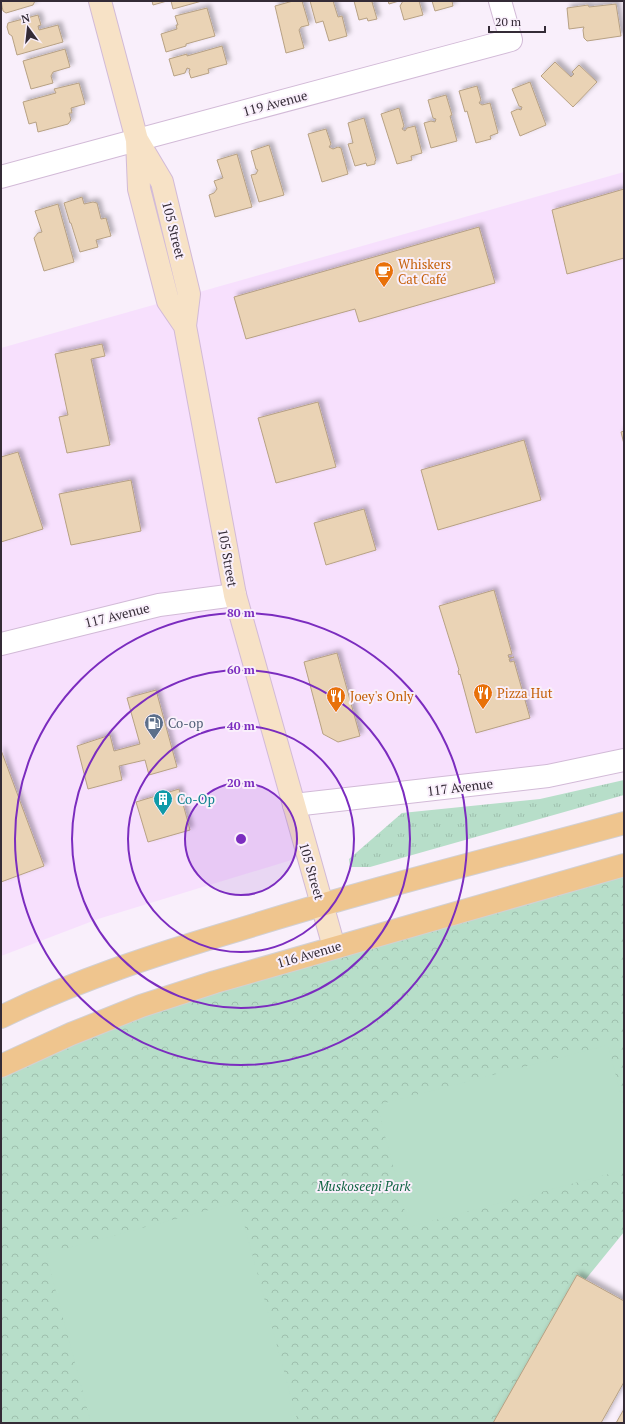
<svg xmlns="http://www.w3.org/2000/svg" width="625" height="1424" font-family="'PT Serif',serif">
	<style>
		.built { fill: #f7e0fd }
		.grass { fill: url(#grass-tufts) }
		.park { fill: url(#park-crowns) }
		.garden { fill: #b7dec9 }
		.building { fill: #ead3b5; stroke: #b7a184; filter: url(#shadow) }
		.lines { fill: none; stroke-linecap: round; stroke-linejoin: round }
		.street-casing { stroke: #d2bad7; stroke-width: 24 }
		.secondary-casing { stroke: #d2bad7; stroke-width: 24 }
		.primary-casing { stroke: #d2d0d3; stroke-width: 24 }
		.street { stroke: #fff; stroke-width: 22 }
		.secondary { stroke: #f7e2c6; stroke-width: 22 }
		.primary { stroke: #efc58e; stroke-width: 22 }
		.ring { fill: none; stroke: #7b2cbf; stroke-width: 2 }
		.labels { text-anchor: middle; dominant-baseline: central; stroke-width: 4; stroke-linejoin: round; paint-order: stroke }
		.street-label { font-size: 13px; fill: #342b36; stroke: #f9effb }
		.food-label { font-size: 13px; fill: #c56008; stroke: #f9effb; text-anchor: start }
		.service-label { font-size: 13px; fill: #4e5e75; stroke: #f9effb; text-anchor: start }
		.culture-label { font-size: 13px; fill: #0d838f; stroke: #f9effb; text-anchor: start }
		.park-label { font-size: 13px; font-style: italic; fill: #136645; stroke: #f9effb }
		.centre { fill: #7b2cbf; stroke: #f9effb; stroke-width: 2 }
		.ring-label { font-size: 12px; text-anchor: middle; font-weight: bold; fill: #7b2cbf; stroke: #f9effb; stroke-width: 4; stroke-linejoin: round; paint-order: stroke }
	</style>
	<defs>
		<pattern id="grass-tufts" width="24" height="20" patternUnits="userSpaceOnUse"><rect width="24" height="20" fill="#b7dec9"/><path d="M3 7l-1-3M5 7V3M7 7l1-3M15 17l-1-3M17 17v-4M19 17l1-3" fill="none" stroke="#9ebfad"/></pattern>
		<pattern id="park-crowns" width="20" height="18" patternUnits="userSpaceOnUse"><rect width="20" height="18" fill="#b7dec9"/><path d="M2 6a3 3 0 1 1 6 0M12 15a3 3 0 1 1 6 0" fill="none" stroke="#9ebfad"/></pattern>
		<filter id="shadow"><feDropShadow dx="3.5" dy="-3.5" stdDeviation="2" flood-color="#0004"/></filter>
	</defs>
	<rect width="100%" height="100%" fill="#f9effb"/>
	<path class="built" d="M624,172v588l-330,45 14,50 -210,64 -97,37v-608z"/>
	<path class="grass" d="M624,780v15l-254,72h-20l-1,-8 53,-46 138,-14z"/>
	<path class="park" d="M624,874v358l-43,53 -76,138h-504v-357l70,-32z"/>
	<path class="garden" d="M608,1045l16,62v63l-215,57 -32,-122z
		M238,1202l60,221h-207l-45,-169z
		M1,1414l12,9h-12z"/>
	<path class="building" d="M1,1h34l-2,4 -27,8 -3,-2z
		M152,1h15l-14,4z
		M171,1h31l-29,8z
		M293,1h9l7,24 -8,2 -2,3 5,18 -18,5 -11,-47z
		M310,1h23l5,16 4,-1 5,20 -18,5 -6,-20 -7,2z
		M354,1h22l-4,1 5,17 -9,2 -1,-3 -8,2z
		M388,1h11l-10,3z
		M403,1h16l4,14 -19,5 -4,-14z
		M432,1h20l1,5 -18,5z
		M616,4l5,32 -34,5 -3,-3 -1,-8 1,-3 -15,2 -2,-21 21,-3 1,2z
		M207,8l8,28 -29,8v2l-20,6 -5,-18 16,-5 -1,-4h2l-3,-9z
		M38,15l3,10 -3,1 1,4 19,-5 5,17 -46,13 -5,-19 -3,-2 -2,-7 1,-4z
		M222,46l5,18 -19,5 1,4 -18,5 -2,-6 1,-3 -3,-1 -2,5 -11,3 -5,-17 18,-5v2z
		M65,49l5,18 -17,5 -2,4 2,7 -22,6 -8,-28z
		M555,62l16,15 3,-3 -2,-2 7,-7 18,17 -24,25 -32,-31z
		M530,82l16,43 -26,11 -9,-24 7,-3 3,1 1,-3 -3,-1 -7,-17z
		M79,83l6,21 -14,4 1,5h-3l2,7 -3,4 -30,8 -2,-10 -7,2 -6,-22 33,-9 -2,-4z
		M477,86l4,14 -2,3 3,2 8,-2 8,30 -8,3 1,3 -15,4 -9,-32 -2,1 -6,-21z
		M446,95l6,20 -2,1 7,25 -26,7 -7,-25 7,-2 4,1 1,-3 -3,-1 -5,-18z
		M399,108l5,18 -2,3 3,2 2,-3 8,-2 7,27 -11,3 1,4 -15,4 -16,-50z
		M364,118l12,42 -1,1v3l-8,2 -1,-3 -11,3 -7,-22 5,-1 -5,-20z
		M326,129l5,15 -2,3 4,2 5,-2 3,1 7,26 -26,8 -14,-48z
		M269,145l15,50 -25,7 -8,-27 5,-1 2,-4 -2,-1 -5,-18z
		M237,154l15,53 -37,10 -6,-22 5,-2 3,-4 -3,-8 9,-3 -6,-18z
		M624,189v69l-57,16 -15,-64z
		M82,197l2,7 9,-2 4,1 4,16 5,-1 5,18 -15,4 2,7 -18,5 -9,-29h-1l-6,-20z
		M58,204l16,58 -30,9 -10,-33 4,-5 4,-1 -7,-21z
		M479,227l16,56 -136,39 -4,-13 -109,30 -12,-42z
		M102,344l3,12 -14,3 19,86 -43,8 -8,-36 9,-2 -13,-61z
		M318,402l18,65 -60,16 -18,-65z
		M624,431v13l-3,-12z
		M524,440l17,60 -103,30 -17,-60z
		M18,452l25,77 -42,13v-85z
		M131,480l10,51 -70,14 -12,-51z
		M364,509l12,41 -50,15 -12,-42z
		M494,590l18,64 -4,1 1,3 5,-1 -5,2 1,3 4,-1 16,57 -54,15 -16,-59 -1,1 -1,-4 1,-1 -20,-64z
		M337,653l23,83 -22,6 -15,-8 -19,-72z
		M156,690l21,77 -28,8 -4,-15 -26,6 3,14 -34,9 -11,-43 33,-11 4,16 26,-7 -13,-46z
		M1,750l43,116 -43,16z
		M179,789l11,41 -42,12 -12,-40z
		M577,1275l47,26v81l-23,41h-108z
		M624,1409v14h-8z"/>
	<g class="lines">
		<defs>
			<path id="street" d="M1,177l136,-37 374,-100 -11,-39
				M1,644l158,-39 76,-10
				M294,805l254,-29 76,-16"/>
			<path id="secondary" d="M100,1l37,139 2,49 29,112 17,25
				M137,140l25,42 27,112 -4,32 50,269 99,352"/>
			<path id="primary" d="M1,1017c76,-37 156,-63 237,-87 128,-40 257,-72 386,-107
				M1,1066l70,-32 70,-28 74,-24 409,-117"/>
		</defs>
		<use href="#street" class="street-casing"/>
		<use href="#secondary" class="secondary-casing"/>
		<use href="#primary" class="primary-casing"/>
		<use href="#street" class="street"/>
		<use href="#secondary" class="secondary"/>
		<use href="#primary" class="primary"/>
	</g>
	<circle cx="241" cy="839" r="56" fill="#7b2cbf" fill-opacity=".12"/>
	<g class="ring">
		<circle cx="241" cy="839" r="56"/>
		<circle cx="241" cy="839" r="113"/>
		<circle cx="241" cy="839" r="169"/>
		<circle cx="241" cy="839" r="226"/>
	</g>
	<defs>
		<symbol id="cafe-pin" viewBox="-11 -11 22 30"><path d="M0 17L-7.5 6A9.5 9.5 0 1 1 7.5 6Z" fill="#e8710a" stroke="#f9effb"/><path d="M-5.5-4.5H6V0H3Q3 3.5 0 3.5H-2.5Q-5.5 3.5-5.5 0ZM3-3.2v2h1.7v-2ZM-6 4.5H4V6H-6Z" fill="#fff"/></symbol>
		<symbol id="restaurant-pin" viewBox="-11 -11 22 30"><path d="M0 17L-7.5 6A9.5 9.5 0 1 1 7.5 6Z" fill="#e8710a" stroke="#f9effb"/><path d="M-5-6h1v4h1v-4h1v4h1v-4h1v5L-1.5 .5V6h-2V.5L-5-1ZM5-6V6H3V1.5H1.5Q1.5-4 5-6Z" fill="#fff"/></symbol>
		<symbol id="fuel-pin" viewBox="-11 -11 22 30"><path d="M0 17L-7.5 6A9.5 9.5 0 1 1 7.5 6Z" fill="#5c6f8a" stroke="#f9effb"/><path d="M-5.5-6h7V0h2V4h1.3V-2.5L3-4.5l.8-.8L6-3V5H2.5V1h-1V6h-7ZM-4.2-4.7v3.2H.2V-4.7Z" fill="#fff"/></symbol>
		<symbol id="building-pin" viewBox="-11 -11 22 30"><path d="M0 17L-7.5 6A9.5 9.5 0 1 1 7.5 6Z" fill="#0f9aa8" stroke="#f9effb"/><path d="M-4-6H4V6H1V3H-1V6H-4ZM-2.5-4.3h1.7v1.8h-1.7ZM.8-4.3h1.7v1.8H.8ZM-2.5-1h1.7V.8h-1.7ZM.8-1h1.7V.8H.8Z" fill="#fff"/></symbol>
	</defs>
	<g fill-rule="evenodd">
		<use href="#cafe-pin" x="373" y="260" width="22" height="30"/>
		<use href="#restaurant-pin" x="472" y="682" width="22" height="30"/>
		<use href="#restaurant-pin" x="325" y="685" width="22" height="30"/>
		<use href="#fuel-pin" x="143" y="712" width="22" height="30"/>
		<use href="#building-pin" x="152" y="788" width="22" height="30"/>
	</g>
	<g class="labels">
		<g class="street-label">
			<text transform="translate(275 103) rotate(-15)">119 Avenue</text>
			<text transform="translate(174 230) rotate(76)">105 Street</text>
			<text transform="translate(228 558) rotate(80)">105 Street</text>
			<text transform="translate(117 615) rotate(-14)">117 Avenue</text>
			<text transform="translate(460 787) rotate(-7)">117 Avenue</text>
			<text transform="translate(312 871) rotate(74)">105 Street</text>
			<text transform="translate(309 954) rotate(-16)">116 Avenue</text>
		</g>
		<g class="food-label">
			<text x="398" y="264">Whiskers<tspan x="398" dy="15">Cat Café</tspan></text>
			<text x="497" y="693">Pizza Hut</text>
			<text x="350" y="696">Joey's Only</text>
		</g>
		<g class="service-label">
			<text x="168" y="723">Co-op</text>
		</g>
		<g class="culture-label">
			<text x="177" y="799">Co-Op</text>
		</g>
		<g class="park-label">
			<text x="364" y="1186">Muskoseepi Park</text>
		</g>
	</g>
	<circle cx="241" cy="839" r="6" class="centre"/>
	<g class="ring-label">
		<text x="241" y="617">80 m</text>
		<text x="241" y="674">60 m</text>
		<text x="241" y="730">40 m</text>
		<text x="241" y="787">20 m</text>
	</g>
	<rect width="625" height="1424" fill="none" stroke="#342b36" stroke-width="4"/>
	<g transform="translate(28 28) rotate(345)" stroke="#f9effb" stroke-width="3" paint-order="stroke">
	<path d="M0-3L7 15L0 10L-7 15Z" fill="#342b36"/>
	<text y="-6" font-size="11" font-weight="bold" text-anchor="middle" fill="#342b36">N</text>
	</g>
	<path d="M489 26v6h56v-6" fill="none" stroke="#342b36" stroke-width="2"/>
	<text x="495" y="26" font-size="12" fill="#342b36" stroke="#f9effb" stroke-width="3" paint-order="stroke">20 m</text>
</svg>
